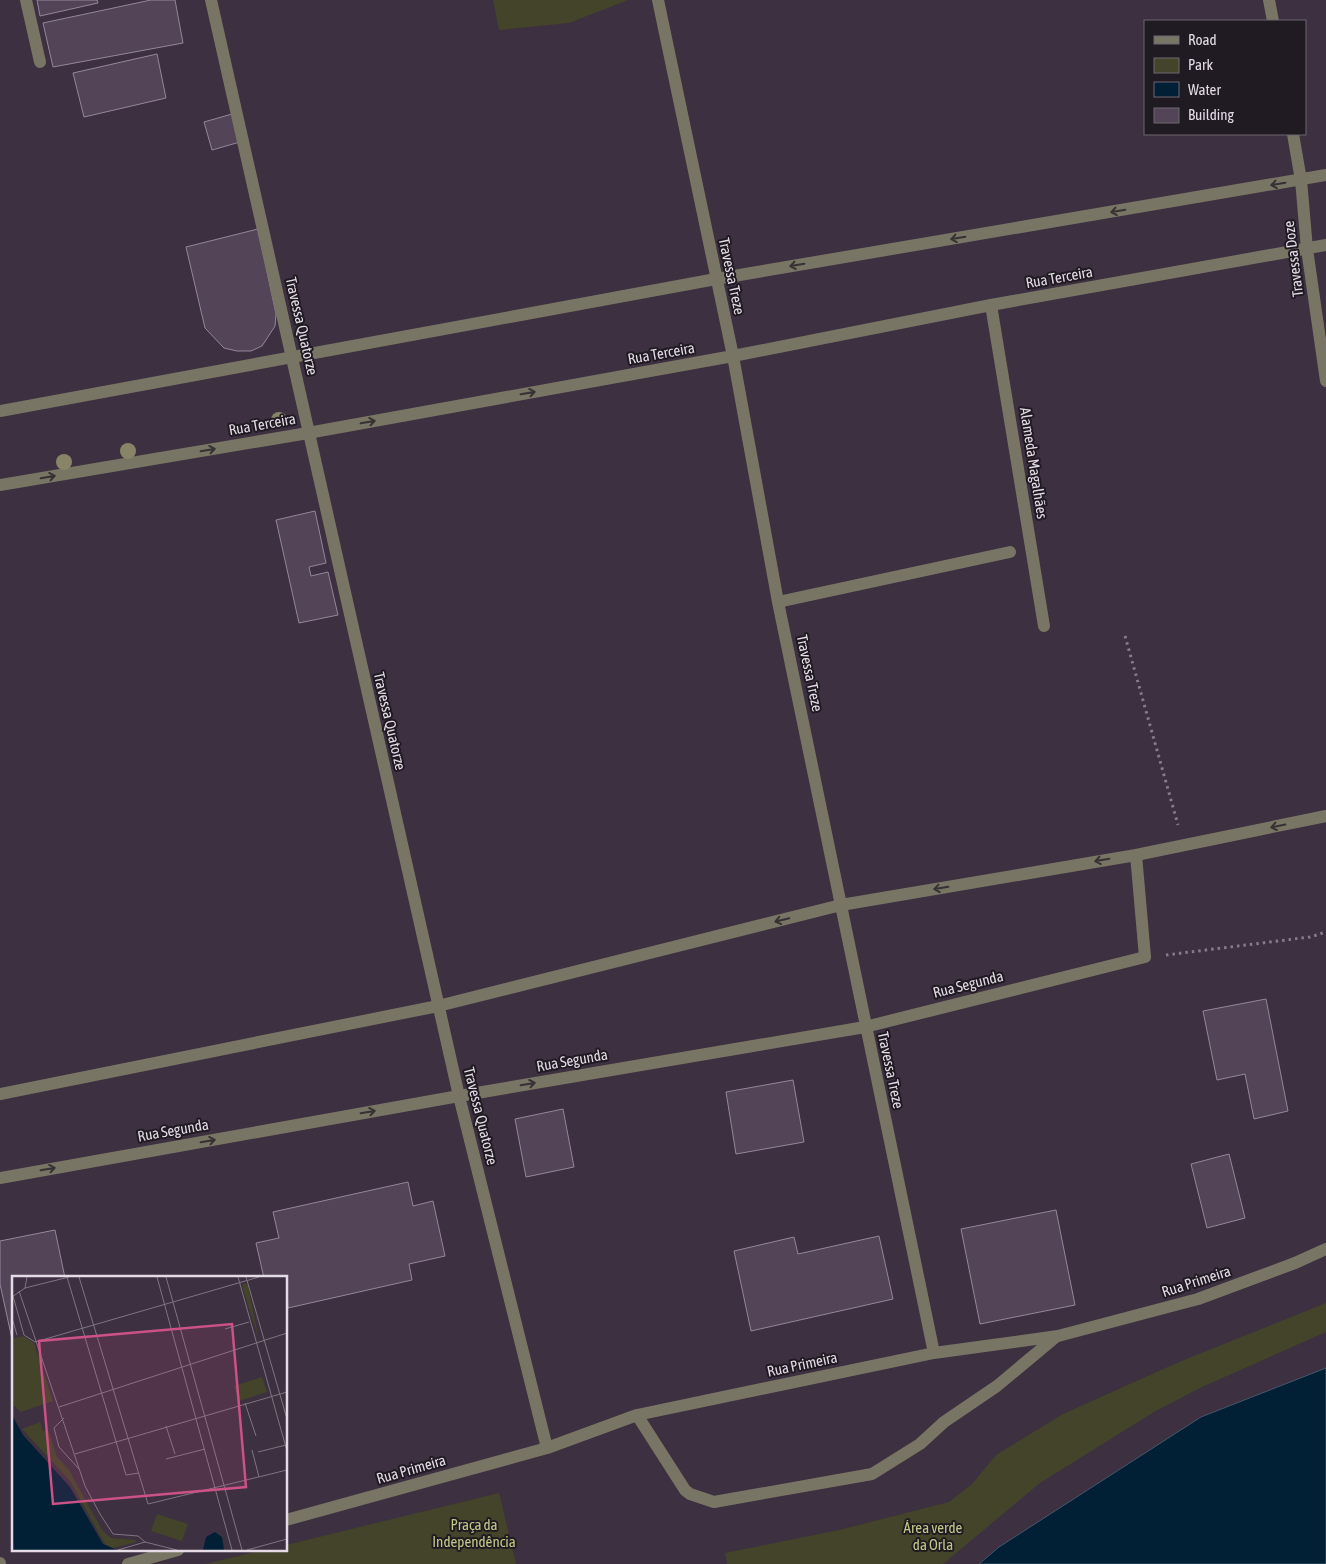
<svg xmlns="http://www.w3.org/2000/svg" width="1326" height="1564" font-family="'Asap Condensed',sans-serif">
	<style>
		.green { fill: #434429 }
		.water { fill: #012035; stroke: #45586a }
		.building { fill: #534557; stroke: #96869a }
		.lines { fill: none; stroke-linecap: round; stroke-linejoin: round }
		.path { stroke: #867b89; stroke-width: 3; stroke-dasharray: 2.5 4; stroke-linecap: butt }
		.minor { stroke: #797565; stroke-width: 12 }
		.tree { fill: #878468 }
		.oneway { stroke: #363133 }
		.labels { text-anchor: middle; dominant-baseline: central; stroke-width: 4; stroke-linejoin: round; paint-order: stroke }
		.street-label { font-size: 15px; fill: #e4dbe6; stroke: #201a22 }
		.park-label { font-size: 15px; fill: #c3c888; stroke: #201a22 }
		.inset-road { fill: none; stroke: #807482; stroke-width: 1 }
		.view { fill: #cc5285; fill-opacity: 0.15; stroke: #cc5285; stroke-width: 2.5 }
		.inset-edge { fill: none; stroke: #e4dbe6; stroke-width: 2.5 }
	</style>
	<rect width="100%" height="100%" fill="#3d3040"/>
	<path class="green" d="M493,0h135l-59,23 -70,7z
		M1326,1303v29l-124,55 -48,25 -114,71 -97,81h-216l-2,-11 114,-23 110,-28 23,-18 24,-29 67,-41 116,-52z
		M499,1493l17,71h-311l58,-14h23v-5z"/>
	<path class="water" d="M1326,1368v196h-347l20,-17 202,-130z"/>
	<path class="building" d="M37,0h60l1,3 -58,13z
		M151,0h24l8,43 -130,24 -10,-44z
		M157,54l9,44 -82,19 -11,-44z
		M232,114l8,28 -28,8 -8,-28z
		M258,229l18,85 -1,12 -13,20 -11,5h-14l-13,-3 -19,-20 -19,-81z
		M315,511l11,52 -17,4 2,9 17,-4 10,43 -39,8 -23,-103z
		M1266,999l22,112 -34,8 -9,-45 -28,6 -14,-69z
		M793,1080l11,62 -68,12 -10,-62z
		M563,1109l11,58 -48,10 -11,-58z
		M1229,1154l16,64 -38,10 -16,-64z
		M408,1182l5,24 20,-5 12,55 -36,8 3,16 -124,28 -2,-30h-5v-2l-17,2 -8,-35 23,-5 -6,-26z
		M1056,1210l19,95 -95,19 -19,-95z
		M55,1230l10,48h-51v60l-2,1 -12,-55v-43z
		M879,1236l14,63 -142,32 -17,-80 60,-14 4,17z"/>
	<g class="lines">
		<path class="path" d="M1125,636l53,189
			M1166,955l144,-18 16,-5"/>
		<path class="minor" d="M26,0l14,62
			M211,0l248,1096 88,352
			M658,0l75,356 45,246 156,751
			M1269,0l4,21
			M1293,134l8,46 6,69 19,132
			M991,305l53,321
			M0,411l716,-132 610,-104
			M0,485l308,-52 425,-77 258,-51 335,-60
			M778,602l232,-50
			M0,1094l438,-88 403,-101 295,-50 190,-39
			M0,1178l459,-82 406,-69 280,-70 -9,-102
			M637,1415l48,75 5,4 24,8 158,-28 48,-30 24,-22 53,-36 60,-50
			M286,1520l261,-72 90,-33 297,-62 124,-17 140,-37 97,-36 31,-14
			M0,1563v1
			M128,1564l50,-14"/>
	</g>
	<g class="tree">
		<circle cx="279" cy="420" r="8"/>
		<circle cx="128" cy="451" r="8"/>
		<circle cx="64" cy="462" r="8"/>
	</g>
	<defs><path id="oneway-shaft" d="M-6 0H5M1.5-3L5.5 0L1.5 3" fill="none" stroke-width="1.6" stroke-linecap="round" stroke-linejoin="round" transform="scale(1.25)"/></defs>
	<g class="oneway">
		<use href="#oneway-shaft" transform="translate(1278 184) rotate(170)"/>
		<use href="#oneway-shaft" transform="translate(1118 211) rotate(170)"/>
		<use href="#oneway-shaft" transform="translate(958 238) rotate(170)"/>
		<use href="#oneway-shaft" transform="translate(797 265) rotate(170)"/>
		<use href="#oneway-shaft" transform="translate(528 393) rotate(-10)"/>
		<use href="#oneway-shaft" transform="translate(368 422) rotate(-10)"/>
		<use href="#oneway-shaft" transform="translate(208 450) rotate(-10)"/>
		<use href="#oneway-shaft" transform="translate(48 477) rotate(-10)"/>
		<use href="#oneway-shaft" transform="translate(1278 826) rotate(169)"/>
		<use href="#oneway-shaft" transform="translate(1102 860) rotate(170)"/>
		<use href="#oneway-shaft" transform="translate(941 888) rotate(170)"/>
		<use href="#oneway-shaft" transform="translate(782 920) rotate(166)"/>
		<use href="#oneway-shaft" transform="translate(528 1084) rotate(-10)"/>
		<use href="#oneway-shaft" transform="translate(368 1112) rotate(-10)"/>
		<use href="#oneway-shaft" transform="translate(208 1141) rotate(-10)"/>
		<use href="#oneway-shaft" transform="translate(48 1169) rotate(-10)"/>
	</g>
	<g class="labels">
		<g class="street-label">
			<text transform="translate(1293 259) rotate(-97)">Travessa Doze</text>
			<text transform="translate(732 276) rotate(78)">Travessa Treze</text>
			<text transform="translate(1059 277) rotate(-10)">Rua Terceira</text>
			<text transform="translate(302 326) rotate(77)">Travessa Quatorze</text>
			<text transform="translate(661 353) rotate(-10)">Rua Terceira</text>
			<text transform="translate(262 424) rotate(-10)">Rua Terceira</text>
			<text transform="translate(1034 463) rotate(81)">Alameda Magalhães</text>
			<text transform="translate(810 673) rotate(78)">Travessa Treze</text>
			<text transform="translate(390 721) rotate(77)">Travessa Quatorze</text>
			<text transform="translate(968 984) rotate(-14)">Rua Segunda</text>
			<text transform="translate(572 1060) rotate(-10)">Rua Segunda</text>
			<text transform="translate(891 1070) rotate(78)">Travessa Treze</text>
			<text transform="translate(481 1116) rotate(76)">Travessa Quatorze</text>
			<text transform="translate(173 1130) rotate(-10)">Rua Segunda</text>
			<text transform="translate(1196 1281) rotate(-18)">Rua Primeira</text>
			<text transform="translate(802 1364) rotate(-12)">Rua Primeira</text>
			<text transform="translate(411 1469) rotate(-16)">Rua Primeira</text>
		</g>
		<g class="park-label">
			<text x="474" y="1524">Praça da<tspan x="474" dy="17">Independência</tspan></text>
			<text x="933" y="1527">Área verde<tspan x="933" dy="17">da Orla</tspan></text>
		</g>
	</g>
	<g transform="translate(12 1276)">
		<rect width="275" height="275" fill="#3d3040"/>
		<path d="M233,7l3,3 11,54 -17,-54zM11,60l11,7 19,58 -32,11 -9,-8v-65zM250,101l5,15 -28,9 -5,-15zM28,146l3,9 5,-1 9,27 12,13 33,60 9,8 24,2 1,2 -23,6 -8,-4 -35,-63 -48,-52zM145,238l31,10 -6,17 -31,-10z" fill="#434429"/>
		<path d="M0,139l11,20 47,52 33,57 14,6h-105zM203,256l7,5 2,13h-21l3,-13z" fill="#012035"/>
		<path class="inset-road" d="M55,1l59,198 13,-2M67,1l69,227 139,-34M145,1l75,273M154,1l76,273M226,1l49,174M234,1l41,142M13,12l44,-11M7,15l66,195 15,28 13,20 25,2 7,6 32,8M1,20l11,39M0,21l13,-9 2,-11M0,42l5,17M213,53l24,-7M12,59l11,7 224,-65M233,127l11,33M47,131l228,-74M52,142l-10,10 5,19 20,22M154,150l9,28M240,174l7,27M246,176l28,-7M63,178l212,-62M154,183l39,-10M106,274l27,-8M235,274l40,-11"/>
		<path class="view" d="M220,48l14,163 -193,17 -14,-163z"/>
		<rect width="275" height="275" class="inset-edge"/>
	</g>
	<rect x="1144" y="20" width="162" height="115" fill="#201a22" stroke="#6e6770"/>
	<rect x="1154" y="36" width="25" height="8" fill="#797565" stroke="#6e6770"/>
	<text x="1188" y="45" font-size="15" fill="#e4dbe6">Road</text>
	<rect x="1154" y="58" width="25" height="15" fill="#434429" stroke="#6e6770"/>
	<text x="1188" y="70" font-size="15" fill="#e4dbe6">Park</text>
	<rect x="1154" y="82" width="25" height="15" fill="#012035" stroke="#6e6770"/>
	<text x="1188" y="95" font-size="15" fill="#e4dbe6">Water</text>
	<rect x="1154" y="108" width="25" height="15" fill="#534557" stroke="#6e6770"/>
	<text x="1188" y="120" font-size="15" fill="#e4dbe6">Building</text>
</svg>
